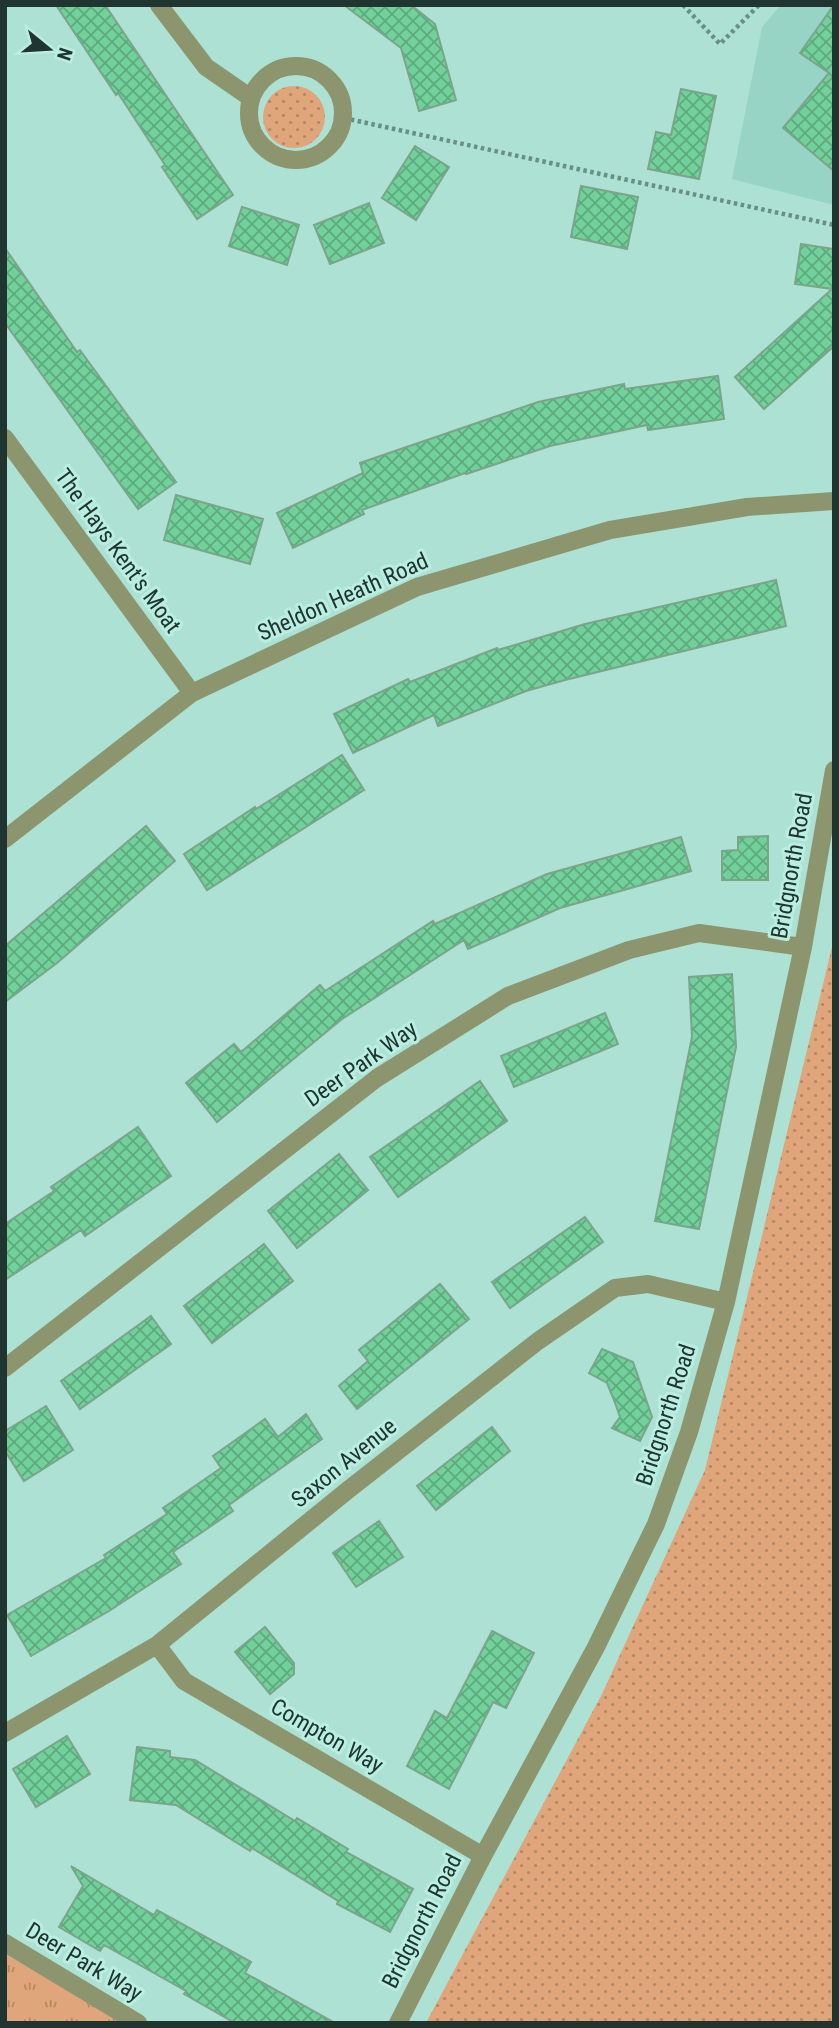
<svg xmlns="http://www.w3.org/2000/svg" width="839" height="2028" font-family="'Roboto Condensed',sans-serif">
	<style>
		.built { fill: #98d4c5 }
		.grass { fill: url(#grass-dots) }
		.park { fill: url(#park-tufts) }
		.building { fill: url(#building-cross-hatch); stroke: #7ca48b; stroke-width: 2 }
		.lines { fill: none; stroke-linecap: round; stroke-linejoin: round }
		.path { stroke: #698f85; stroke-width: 4.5; stroke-dasharray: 3.5 3.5; stroke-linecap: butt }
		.street { stroke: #8d956f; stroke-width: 18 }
		.labels { text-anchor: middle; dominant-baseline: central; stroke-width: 6; stroke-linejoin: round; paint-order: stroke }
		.street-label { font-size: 23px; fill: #203530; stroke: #b9eee0 }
	</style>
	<defs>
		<pattern id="grass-dots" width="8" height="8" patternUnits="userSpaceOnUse" patternTransform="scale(1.75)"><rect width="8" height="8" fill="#e0a57a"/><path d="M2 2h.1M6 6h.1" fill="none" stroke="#b58764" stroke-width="1.8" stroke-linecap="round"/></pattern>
		<pattern id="park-tufts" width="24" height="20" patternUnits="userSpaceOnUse" patternTransform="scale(1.75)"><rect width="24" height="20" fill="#e0a57a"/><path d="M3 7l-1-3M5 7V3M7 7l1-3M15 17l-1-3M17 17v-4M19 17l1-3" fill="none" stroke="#b58764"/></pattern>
		<pattern id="building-cross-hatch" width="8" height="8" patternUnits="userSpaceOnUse" patternTransform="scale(1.75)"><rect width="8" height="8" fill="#72d09a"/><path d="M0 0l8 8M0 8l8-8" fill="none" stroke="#5daa7e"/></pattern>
	</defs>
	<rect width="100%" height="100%" fill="#ace1d3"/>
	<path class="built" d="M781,5h53v200l-102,-26 30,-152z"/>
	<path class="grass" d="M263 117a31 31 0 1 1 62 0a31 31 0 1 1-62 0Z
		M834,939v1084h-408l176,-329 103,-224z"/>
	<path class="park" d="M5,1954l120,69h-120z"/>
	<path class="building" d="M56,5h49l128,190 -36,24 -35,-52 3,-2 -47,-72 -2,2z
		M344,5h67l24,19 21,76 -37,11 -18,-63z
		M834,5v166l-51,-43 46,-55 -29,-20z
		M681,89l35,7 -17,83 -51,-10 8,-37 15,3z
		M415,146l34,21 -33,53 -34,-22z
		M581,186l57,11 -11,52 -56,-12z
		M369,203l15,40 -54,21 -16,-39z
		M242,207l57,18 -12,40 -58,-19z
		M801,244l33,5v97l-70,63 -29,-32 97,-88 -37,-5z
		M5,248l72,104 3,-2 96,132 -38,27 -133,-186z
		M718,376l6,43 -76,11 -1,-5 -97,21 -84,28 -1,-1 -103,37 2,4 -71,34 -16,-35 86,-40 -3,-10 178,-61 86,-18 1,5z
		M176,495l87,24 -13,45 -86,-24z
		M776,580l10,46 -221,54 -39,11 -88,35 -4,-11 -81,38 -19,-39 74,-35 2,3 87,-34 1,2 87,-26z
		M342,755l22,35 -157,100 -23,-36 71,-47 1,2z
		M146,826l29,35 -118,102 -52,39v-56z
		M768,836v44h-46v-29l16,-1v-13z
		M681,837l10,34 -131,37 -92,41 -4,-9 -122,79 -125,103 -31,-39 48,-39 7,8 79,-67 5,6 108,-70 2,3 112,-50z
		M732,974l4,73 -37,182 -44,-8 37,-184 -3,-60z
		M605,1013l13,31 -104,43 -13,-31z
		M480,1081l27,40 -109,76 -28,-40z
		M138,1127l33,49 -86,60 -4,-6 -76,50v-56l49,-33 -3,-4z
		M339,1154l29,36 -71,58 -29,-37z
		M585,1217l18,25 -93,66 -18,-26z
		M264,1244l29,37 -81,62 -28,-37z
		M440,1284l29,35 -112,90 -18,-23 29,-25 -9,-11z
		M151,1316l20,28 -91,65 -19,-28z
		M602,1349l31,13 19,55 -12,24 -28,-13 8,-11 -6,-17 -7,-17 -18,-10z
		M46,1406l27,44 -49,31 -19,-30v-20z
		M306,1414l16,25 -93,66 4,6 -60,41 8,12 -72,47 -78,45 -24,-41 99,-57 -2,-3 63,-41 -4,-6 58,-40 -8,-12 52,-37 13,18z
		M492,1427l18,24 -74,59 -19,-24z
		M379,1521l24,36 -47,30 -23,-34z
		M265,1627l29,36v11l-24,20 -35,-42z
		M492,1631l42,22 -28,55 -13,-6 -44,87 -42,-23 28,-55 12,7z
		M67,1736l23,38 -54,33 -23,-38z
		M137,1747l33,4v6l25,3 100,61 2,-3 51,31 -2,3 67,37 -23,43 -53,-28 1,-3 -86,-53 -2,3 -74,-46 -46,-5z
		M71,1866l83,49 3,-5 94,52 -6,11 90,50h-100l-51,-29 2,-3 -82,-46 -4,6 -41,-24 24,-41z"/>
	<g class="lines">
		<path class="path" d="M683,5l37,39 39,-39
			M344,118l490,107"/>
		<path class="street" d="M159,5l47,62 45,31
			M249 113a47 47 0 1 1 94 0a47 47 0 1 1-94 0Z
			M5,438l187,255
			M5,839l187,-146 225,-106 193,-57 137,-23 87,-6
			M5,1368l372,-290 131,-82 121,-46 70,-17 104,14
			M157,1645l27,36 299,175
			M5,1733l152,-88 191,-155 190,-149 77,-53 33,-4 78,18
			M5,1943l133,80
			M398,2023l85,-167 113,-209 60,-123 33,-92 37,-130 77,-355 31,-177"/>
	</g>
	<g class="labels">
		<g class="street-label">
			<text transform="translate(118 551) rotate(54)">The Hays Kent's Moat</text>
			<text transform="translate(343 597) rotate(-24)">Sheldon Heath Road</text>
			<text transform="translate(792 866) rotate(-80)">Bridgnorth Road</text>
			<text transform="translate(361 1064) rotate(-35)">Deer Park Way</text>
			<text transform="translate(666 1415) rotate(-72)">Bridgnorth Road</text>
			<text transform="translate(344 1463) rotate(-39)">Saxon Avenue</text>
			<text transform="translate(327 1736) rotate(30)">Compton Way</text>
			<text transform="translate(422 1921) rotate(-63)">Bridgnorth Road</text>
			<text transform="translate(84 1962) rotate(31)">Deer Park Way</text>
		</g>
	</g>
	<rect width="839" height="2028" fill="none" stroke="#203530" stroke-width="14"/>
	<g transform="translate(49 49) rotate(108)" stroke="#b9eee0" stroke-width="5" paint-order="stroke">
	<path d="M0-5L12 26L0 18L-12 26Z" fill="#203530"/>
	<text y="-10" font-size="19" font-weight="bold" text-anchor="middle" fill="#203530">N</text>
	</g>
</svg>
